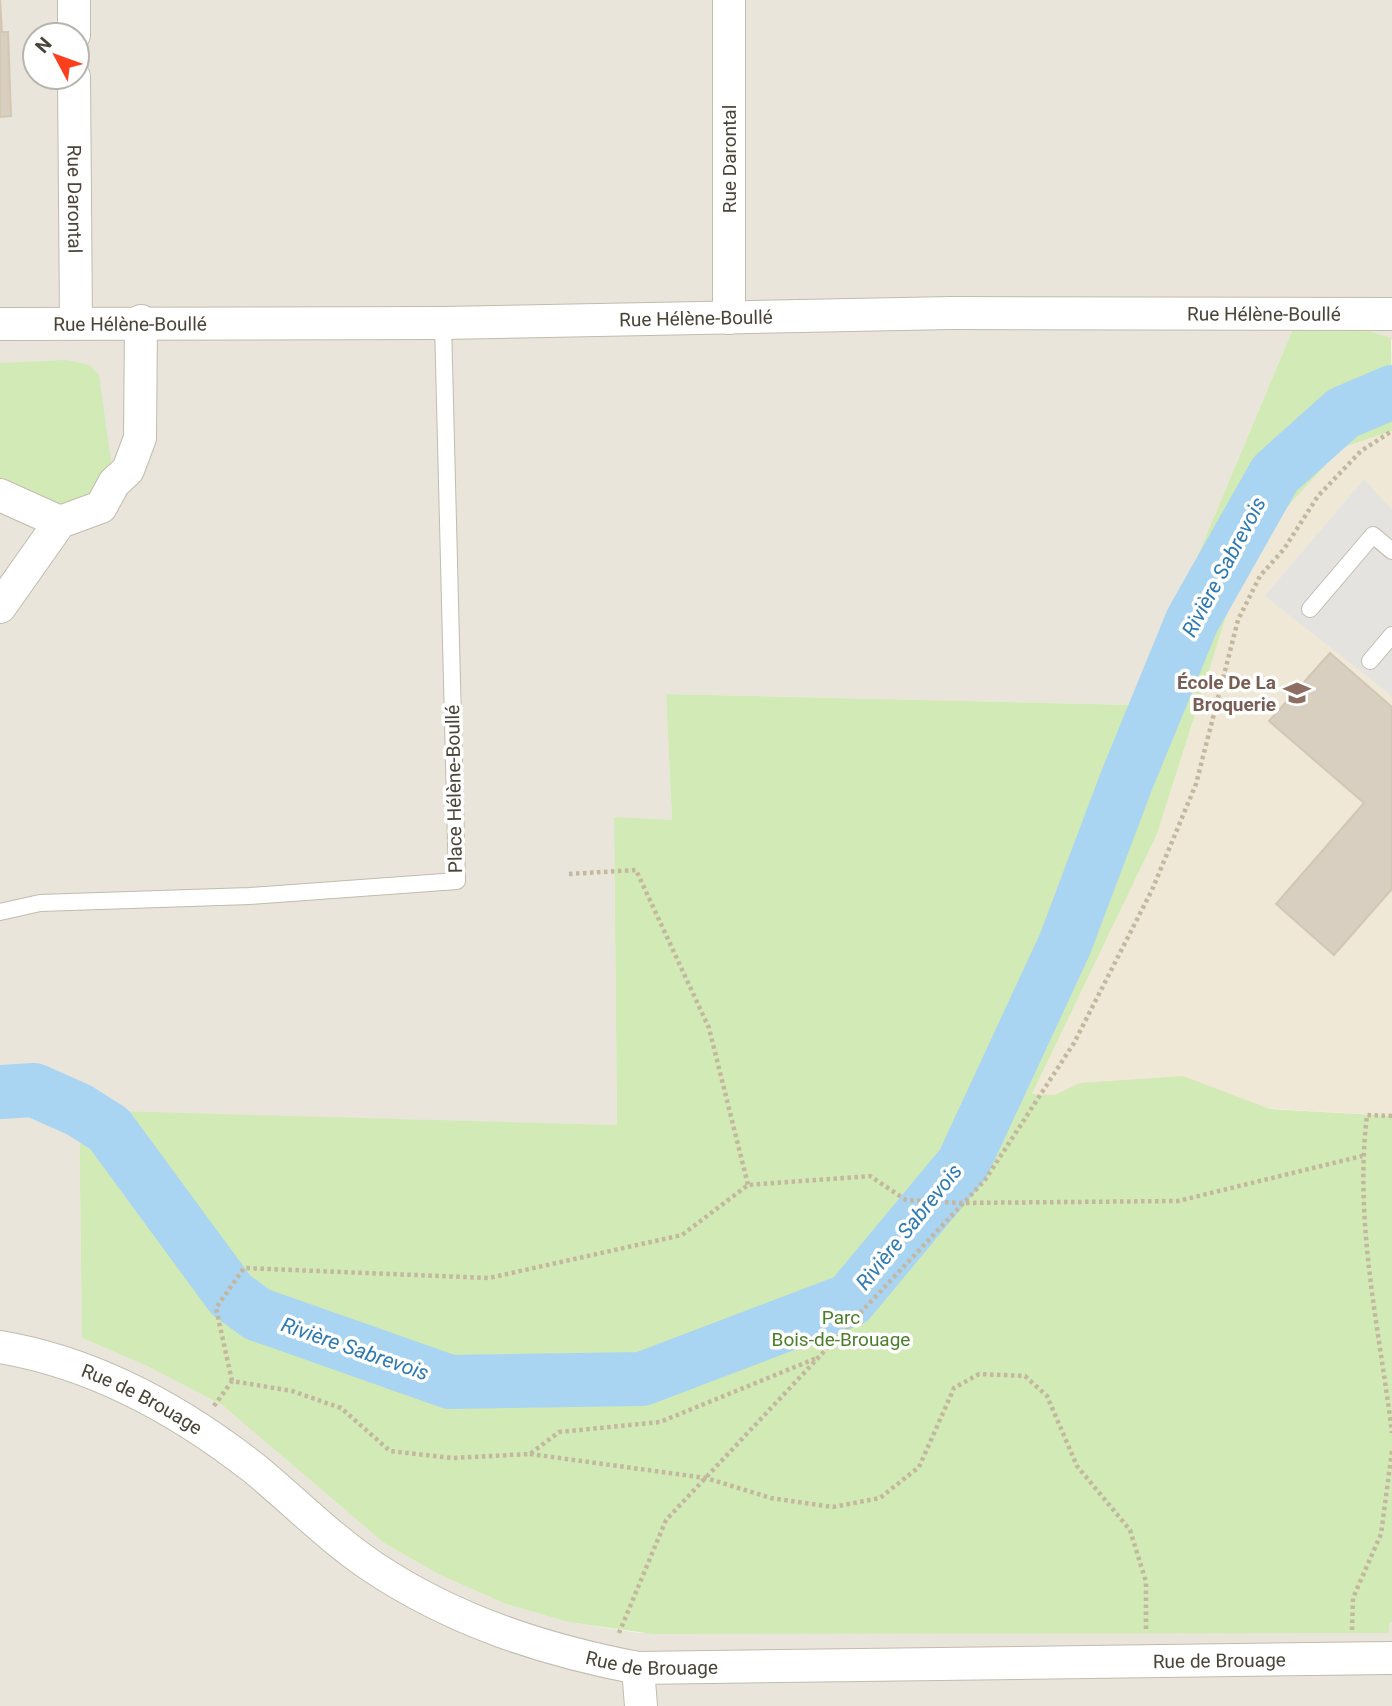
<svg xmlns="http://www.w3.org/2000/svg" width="1392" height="1706" font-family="Roboto,sans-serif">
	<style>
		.residential { fill: #eae5da; fill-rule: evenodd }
		.education { fill: #efe8d6 }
		.green { fill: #d2eab5 }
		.parking { fill: #e5e3e0 }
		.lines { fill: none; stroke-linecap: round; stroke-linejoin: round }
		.river { stroke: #a9d4f2; stroke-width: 54 }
		.building { fill: #d8cfc1; stroke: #d3c7b4; stroke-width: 2 }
		.lane-casing { stroke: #c2bbae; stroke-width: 18 }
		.street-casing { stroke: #c2bbae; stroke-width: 34 }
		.path { stroke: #c4b79f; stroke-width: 4.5; stroke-dasharray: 3.5 3.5; stroke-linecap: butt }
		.lane { stroke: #fff; stroke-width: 16 }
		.street { stroke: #fff; stroke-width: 32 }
		.labels { text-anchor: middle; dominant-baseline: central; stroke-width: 7; stroke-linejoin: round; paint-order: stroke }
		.street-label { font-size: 19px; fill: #4b4439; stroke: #fff }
		.education-label { font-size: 19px; font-weight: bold; fill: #785e54; stroke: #fff; text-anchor: end }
		.park-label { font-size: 19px; fill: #4a7f2a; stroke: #fff }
		.water-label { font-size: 21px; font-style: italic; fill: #2e7ab2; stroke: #fff }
	</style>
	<rect width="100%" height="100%" fill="#f6f3ec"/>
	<path class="residential" d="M0,0h1392v340l-24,-9h-76l-157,374 -469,-11 6,126 -58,-2 3,307 -538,-14 3,227 65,28 75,39 162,138 56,32 66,29 62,18 71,11 753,-11v84h-1392zM35,35h42v42h-42z"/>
	<path class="education" d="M1392,431v685l-360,-22 125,-260 90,-283 94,-103z"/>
	<path class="green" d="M1292,331h77l22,7 1,93 -51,17 -94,103 -90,283 -125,260 23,1 25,-12 103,-7 87,33 122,7v506l-3,1v10l-736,1 -85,-12 -62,-18 -66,-29 -56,-32 -162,-138 -75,-39 -65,-28 -3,-228 538,15 -3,-308 58,3 -6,-126 469,11z
		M66,360l24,5 9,10 15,108 -13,24 -55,-2 -46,-10v-132z"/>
	<path class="parking" d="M1364,479l28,31v186l-127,-100z"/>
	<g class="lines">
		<path class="river" d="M0,1092l34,-2 45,20 30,19 122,166 26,19 193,68 192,-3 208,-79 113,-136 102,-220 61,-162 66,-161 83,-147 68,-61 49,-21"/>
	</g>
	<path class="building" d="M0,0l2,32h6l3,84 -11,1z
		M1330,653l62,54v182l-58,66 -58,-51 88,-101 -95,-82z"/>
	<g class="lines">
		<defs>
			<path id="lane" d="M1310,609l63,-74 19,16
				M1370,661l22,-26
				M0,912l40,-9 210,-7 207,-15 -14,-558"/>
			<g id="street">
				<path d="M74,0v35"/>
				<path d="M729,0v318"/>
				<path id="s1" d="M74,77l2,245"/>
				<path id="s2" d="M0,324l443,-1 509,-10 440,1"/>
				<path d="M0,495l60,27"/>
				<path d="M0,607l60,-85 41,-15 13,-24 14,-13 12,-32 1,-117"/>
				<path id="s3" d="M0,1347c95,16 180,63 255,122 40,33 75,69 118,98 81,54 171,83 265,101l754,-10"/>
				<path d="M638,1668l3,38"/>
			</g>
		</defs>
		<use href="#lane" class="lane-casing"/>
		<use href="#street" class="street-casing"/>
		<path class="path" d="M569,874l67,-4 73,158 39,157
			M1392,1116l-25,-1c-13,107 12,212 25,318
			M232,1381l-16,-73 28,-40 245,10 193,-43 66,-50 122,-9 36,24 54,3 218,-2 184,-45
			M214,1406l18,-25 60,10 49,17 49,43 62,7 78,-4 29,-22 101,-10 157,-64
			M530,1454l176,24 65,20 62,9 47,-9 39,-31 35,-79 25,-14 46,2 22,20 30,70 53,64 16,52v49
			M1352,1630l1,-32 28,-64 11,-83
			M619,1633l47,-113 319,-340 89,-137 78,-153 44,-106 42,-164 22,-44 24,-27 34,-53 43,-45 31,-20"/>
		<use href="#lane" class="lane"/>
		<use href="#street" class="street"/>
	</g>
	<defs>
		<symbol id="school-bare" viewBox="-9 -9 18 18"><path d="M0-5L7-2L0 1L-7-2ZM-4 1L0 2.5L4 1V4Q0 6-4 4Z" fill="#8d6e63" stroke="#fff" stroke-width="2.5" paint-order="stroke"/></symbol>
	</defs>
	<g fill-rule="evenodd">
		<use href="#school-bare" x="1278" y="674" width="38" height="38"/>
	</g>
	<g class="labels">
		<g class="street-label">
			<text transform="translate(729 159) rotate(-90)">Rue Darontal</text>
			<text stroke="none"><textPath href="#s1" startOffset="122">Rue Darontal</textPath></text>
			<text stroke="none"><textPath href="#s2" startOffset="1264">Rue Hélène-Boullé</textPath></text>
			<text stroke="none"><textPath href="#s2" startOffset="696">Rue Hélène-Boullé</textPath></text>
			<text stroke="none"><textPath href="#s2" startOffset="130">Rue Hélène-Boullé</textPath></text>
			<text transform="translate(454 789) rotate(-91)">Place Hélène-Boullé</text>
			<text stroke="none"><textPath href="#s3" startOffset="152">Rue de Brouage</textPath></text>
			<text stroke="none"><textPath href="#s3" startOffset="738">Rue de Brouage</textPath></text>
			<text stroke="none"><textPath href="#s3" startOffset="1306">Rue de Brouage</textPath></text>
		</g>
		<g class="education-label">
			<text x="1276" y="682">École De La<tspan x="1276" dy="22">Broquerie</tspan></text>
		</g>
		<g class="park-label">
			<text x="841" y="1317">Parc<tspan x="841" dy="22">Bois-de-Brouage</tspan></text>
		</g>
		<g class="water-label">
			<text transform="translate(1224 567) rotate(-62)">Rivière Sabrevois</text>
			<text transform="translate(909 1227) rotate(-51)">Rivière Sabrevois</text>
			<text transform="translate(355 1349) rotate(19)">Rivière Sabrevois</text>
		</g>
	</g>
	<g transform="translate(56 56) rotate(311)"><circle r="33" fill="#ffffff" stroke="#b7b4b0" stroke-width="2"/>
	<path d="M0-5L12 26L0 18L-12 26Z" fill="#fc3f1d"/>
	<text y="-10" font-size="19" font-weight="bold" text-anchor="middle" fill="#4b4439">N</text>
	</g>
</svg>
